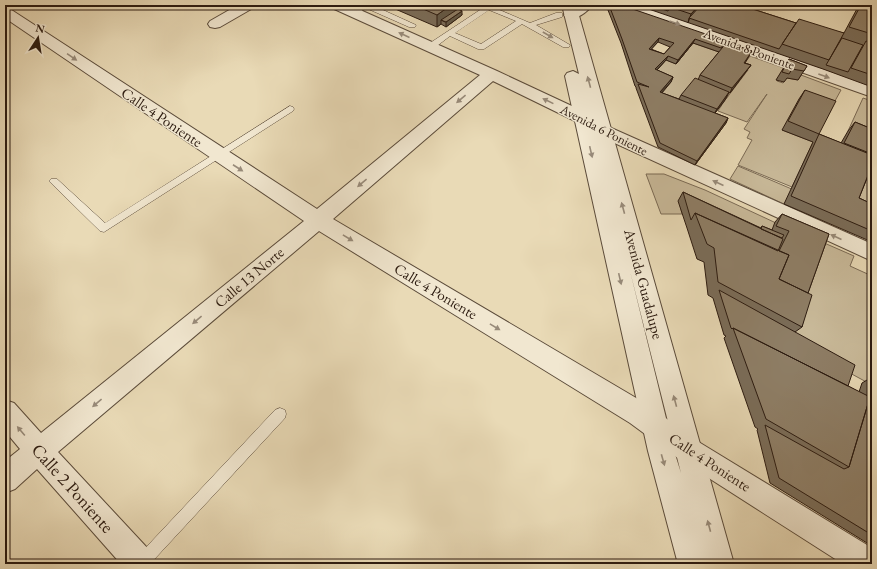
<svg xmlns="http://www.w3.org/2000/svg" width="877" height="569" font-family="'EB Garamond',serif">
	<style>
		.green { fill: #c9ba9a; stroke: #7a6a55 }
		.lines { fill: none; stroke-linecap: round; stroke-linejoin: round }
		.service-casing { stroke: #5b4b3a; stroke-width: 1 }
		.minor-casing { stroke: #5b4b3a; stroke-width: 2 }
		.tertiary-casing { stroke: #5b4b3a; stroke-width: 2 }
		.service { fill: #f1e7d0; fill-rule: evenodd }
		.minor { fill: #f1e7d0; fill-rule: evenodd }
		.tertiary { fill: #f1e7d0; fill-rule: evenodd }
		.wall { fill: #7a6c58; stroke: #2c1b10; fill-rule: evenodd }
		.shaded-wall { fill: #635847; stroke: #2c1b10 }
		.building { fill: #8e7e66; stroke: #2c1b10; fill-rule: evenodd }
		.oneway { fill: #988b7a }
		.labels { text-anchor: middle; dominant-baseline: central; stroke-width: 3; stroke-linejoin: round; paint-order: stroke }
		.far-street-label { font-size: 13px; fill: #2c1b10; stroke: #f1e7d0 }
		.street-label { font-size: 15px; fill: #2c1b10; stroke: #f1e7d0 }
		.near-street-label { font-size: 18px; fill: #2c1b10; stroke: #f1e7d0 }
	</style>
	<rect width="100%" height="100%" fill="#e9dab6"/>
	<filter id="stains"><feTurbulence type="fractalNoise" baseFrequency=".005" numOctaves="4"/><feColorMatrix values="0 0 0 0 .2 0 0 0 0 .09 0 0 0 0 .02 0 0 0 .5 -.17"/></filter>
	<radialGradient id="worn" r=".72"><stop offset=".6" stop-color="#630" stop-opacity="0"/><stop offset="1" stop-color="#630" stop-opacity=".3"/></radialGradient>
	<path class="green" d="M693,43l26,9 11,41 -4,6 22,-29 -6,-3 8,-11 34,12 -7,13 6,2 4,-5 11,2 3,-5 40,15 -11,20 -48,20 31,12 -21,45 -54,-22 14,-25 -5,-2 3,-6 -6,-3 23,-35 -20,28 -29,-11 7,-11 -34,-13 -14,17 -19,-8 -5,-22 13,-14 10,4z
		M863,98l9,3v39l-24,-9z
		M867,165l5,2v48l-21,-8z
		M738,166l56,24 -10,14 -54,-25z
		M646,174h18l41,16 71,33 -6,11 -91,-33 3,13h-21z
		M822,242l32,14 -4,10 22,10v109l-85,-46z"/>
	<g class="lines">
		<defs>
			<path id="service" d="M361,5h11l44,20 -1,2h-6l-43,-19 -9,6h-6v-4z
				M488,5l42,18 26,-10h6v4l-26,8 34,20 -1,2h-6l-41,-23 -38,25h-6l-28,-13 -17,13h-6v-4l59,-39zM489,10l27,11 -35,23 -26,-11z
				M290,106l3,1 1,2 -1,2 -189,121 -4,-1 -51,-50 2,-2h6l48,44z
				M280,408l5,2 1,4 -1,4 -135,146h-16l2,-6 139,-148z"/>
			<path id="minor" d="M238,5h17l-2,3 -33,19 -5,1 -5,-1 -2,-3 2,-3z
				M330,5h19l148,66 92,43 20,13 263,117v17l-275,-126 -20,-13 -84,-41 -160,138 315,186 49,36 175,107v16h-29l-164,-105 -49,-36 -311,-192 -261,221 94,101 4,11h-35l-84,-95 -22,20 -10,4v-32l15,-12 -15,-18v-31l9,3 27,30 263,-212 -299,-203v-10l5,1 307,200 163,-134 -148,-67z
				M576,5h16c-5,8 -16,15 -26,13l-2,-3z
				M618,5h21l233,81v11l-252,-89z"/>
			<path id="tertiary" d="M562,5h14l158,559h-56l-30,-113 -83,-375 2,-3 6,-2 6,3zM630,271l51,202 -7,-22z"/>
		</defs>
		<use href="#service" class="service-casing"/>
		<use href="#minor" class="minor-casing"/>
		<use href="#tertiary" class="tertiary-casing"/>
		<use href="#service" class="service"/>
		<use href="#minor" class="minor"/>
		<use href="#tertiary" class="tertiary"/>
	</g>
	<path class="wall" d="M386,5h83l-8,5 1,5 -16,12 -5,-3 -4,3z
		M606,5h15l103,40 28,6 -7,12 6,2 -21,28 -1,-1 -4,8 -10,13 13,5 -2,5 -31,42 -37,-18 -22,-59v-1l-1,-1 -14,-43zM658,42l12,5 -6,7 -13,-5zM693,43l26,9 -19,23 -2,5 -17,15 -2,4 -17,-6 9,-11 2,-5 -16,-7 9,-10 10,4z
		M637,5h103l56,18 48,10 15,-28h13v82l-49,-18z
		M789,59l18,7 -9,14 -11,-2 -3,4 -8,-2z
		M805,90l14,44 22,9 7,-12 7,-9 17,7v37l-13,32 13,6v38l-88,-38 29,-62 -31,-12 17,-31z
		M683,192l78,36 1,-2 10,4 3,-8 7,-8 47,20 -21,59 -6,34 -7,5 53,54 11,6 3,-9 10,-6v166l-1,-1 -4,1 -97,-60 -13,-53 1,-1 -3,-2 -31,-89 2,-2 -2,-1 -11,-37 -5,-3 -4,-33 -7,-3 -10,-31 -9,-27z"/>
	<path class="shaded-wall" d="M451,5h18l-24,17 -4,-2v4l-4,3v-12z
		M699,5h5l-15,13 -1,5 3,-9z
		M462,11v4l-16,12v-5z
		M659,38l-1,4 -10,11 1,-4z
		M695,39l-2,4 -17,21 2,-4z
		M668,56l-2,4 -13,14 2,-5z
		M751,65l-21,28 2,-5z
		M673,77l-2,5 -13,14 2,-4z
		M729,92l-4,8 -13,17 5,-8z
		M728,118l-2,5 -31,42 2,-4z"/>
	<path class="building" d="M414,5h37l-14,10z
		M609,5h12l105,36 -5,7 -26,-9 -17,21 -10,-4 -13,13 18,8 -13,15 68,26 -31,43 -37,-18 -22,-59 11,3 -12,-5 -15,-43zM659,38l15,5 -10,11 -15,-5z
		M651,5h21l-2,2 -2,4z
		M672,5h27l-8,9 -21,-7z
		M701,5h39l56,18 -17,26 -90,-31z
		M861,5h11v29l-23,-7z
		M458,9l4,2 -16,11 -5,-2z
		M799,19l45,14 -15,27 -47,-16z
		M842,38l21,7 -15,27 -22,-7z
		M866,41l6,2v32l-21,-7z
		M727,42l25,9 -8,12 7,2 -19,23 -32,-13z
		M789,59l18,7 -3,5 -12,-2 -3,5 -7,-2z
		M695,78l34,14 -12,17 -36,-14z
		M805,90l31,11 -17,33 -31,-13z
		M855,122l17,7v25l-28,-11z
		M819,134l53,21v10l-13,33 13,6v27l-81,-35z
		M683,192l100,47 -5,12 -83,-38 -4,7z
		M695,213l94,42 -10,24 33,16 -10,32 -84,-45 -4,-34 -7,-4z
		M782,214l47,20 -21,59 -29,-14 10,-24 -10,-4 10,-20 -13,-5z
		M762,226l22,9 -2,3 -21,-9z
		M719,290l136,75 -7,21 -115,-58 -1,1 -1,-1z
		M733,328l137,69 -21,70 -83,-48z
		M872,379v156l-93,-57 -14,-53 79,44 5,-2 21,-70 -3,-1z"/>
	<defs><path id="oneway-solid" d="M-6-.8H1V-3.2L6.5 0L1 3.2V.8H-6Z"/></defs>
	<g class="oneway">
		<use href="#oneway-solid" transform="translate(675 23) rotate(20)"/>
		<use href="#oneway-solid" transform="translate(404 35) rotate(-156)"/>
		<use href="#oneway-solid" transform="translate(548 35) rotate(30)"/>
		<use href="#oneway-solid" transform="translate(72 57) rotate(34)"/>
		<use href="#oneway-solid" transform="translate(824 76) rotate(20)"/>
		<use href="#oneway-solid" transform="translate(589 82) rotate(-105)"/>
		<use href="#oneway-solid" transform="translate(461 99) rotate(140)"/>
		<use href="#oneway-solid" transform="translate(548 101) rotate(-154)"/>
		<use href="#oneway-solid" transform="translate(591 152) rotate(77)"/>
		<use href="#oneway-solid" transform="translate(238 168) rotate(33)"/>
		<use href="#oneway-solid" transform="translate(362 183) rotate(140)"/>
		<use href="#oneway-solid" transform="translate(718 183) rotate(-156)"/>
		<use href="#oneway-solid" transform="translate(623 208) rotate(-105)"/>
		<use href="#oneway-solid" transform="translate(836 237) rotate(-156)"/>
		<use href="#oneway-solid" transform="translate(348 238) rotate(31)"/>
		<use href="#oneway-solid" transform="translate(620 279) rotate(77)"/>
		<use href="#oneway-solid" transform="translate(197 320) rotate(140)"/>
		<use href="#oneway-solid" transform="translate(495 327) rotate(31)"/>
		<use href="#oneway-solid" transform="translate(675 401) rotate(-105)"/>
		<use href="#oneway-solid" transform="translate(97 403) rotate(140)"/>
		<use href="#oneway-solid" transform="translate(21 431) rotate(-130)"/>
		<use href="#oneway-solid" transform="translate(663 460) rotate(74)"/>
		<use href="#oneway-solid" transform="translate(709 526) rotate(-105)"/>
	</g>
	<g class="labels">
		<g class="far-street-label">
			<text transform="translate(749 49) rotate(20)">Avenida 8 Poniente</text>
			<text transform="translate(604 130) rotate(27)">Avenida 6 Poniente</text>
		</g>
		<g class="street-label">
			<text transform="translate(162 117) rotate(34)">Calle 4 Poniente</text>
			<text transform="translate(249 277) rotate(-40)">Calle 13 Norte</text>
			<text transform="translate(644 284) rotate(75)">Avenida Guadalupe</text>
			<text transform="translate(436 291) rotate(31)">Calle 4 Poniente</text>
			<text transform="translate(710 462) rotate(33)">Calle 4 Poniente</text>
		</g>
		<g class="near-street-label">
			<text transform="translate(73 488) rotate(48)">Calle 2 Poniente</text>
		</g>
	</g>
	<rect width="877" height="569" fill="none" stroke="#e9dab6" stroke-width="20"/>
	<rect x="6" y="6" width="865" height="557" fill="none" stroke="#2c1b10" stroke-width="2"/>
	<rect x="10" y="10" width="857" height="549" fill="none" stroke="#2c1b10"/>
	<g transform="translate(38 38) rotate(12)" stroke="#f1e7d0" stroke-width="3" paint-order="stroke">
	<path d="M0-3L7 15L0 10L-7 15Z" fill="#2c1b10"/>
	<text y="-6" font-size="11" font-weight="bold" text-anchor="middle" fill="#2c1b10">N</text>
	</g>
	<rect width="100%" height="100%" filter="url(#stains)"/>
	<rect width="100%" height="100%" fill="url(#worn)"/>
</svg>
